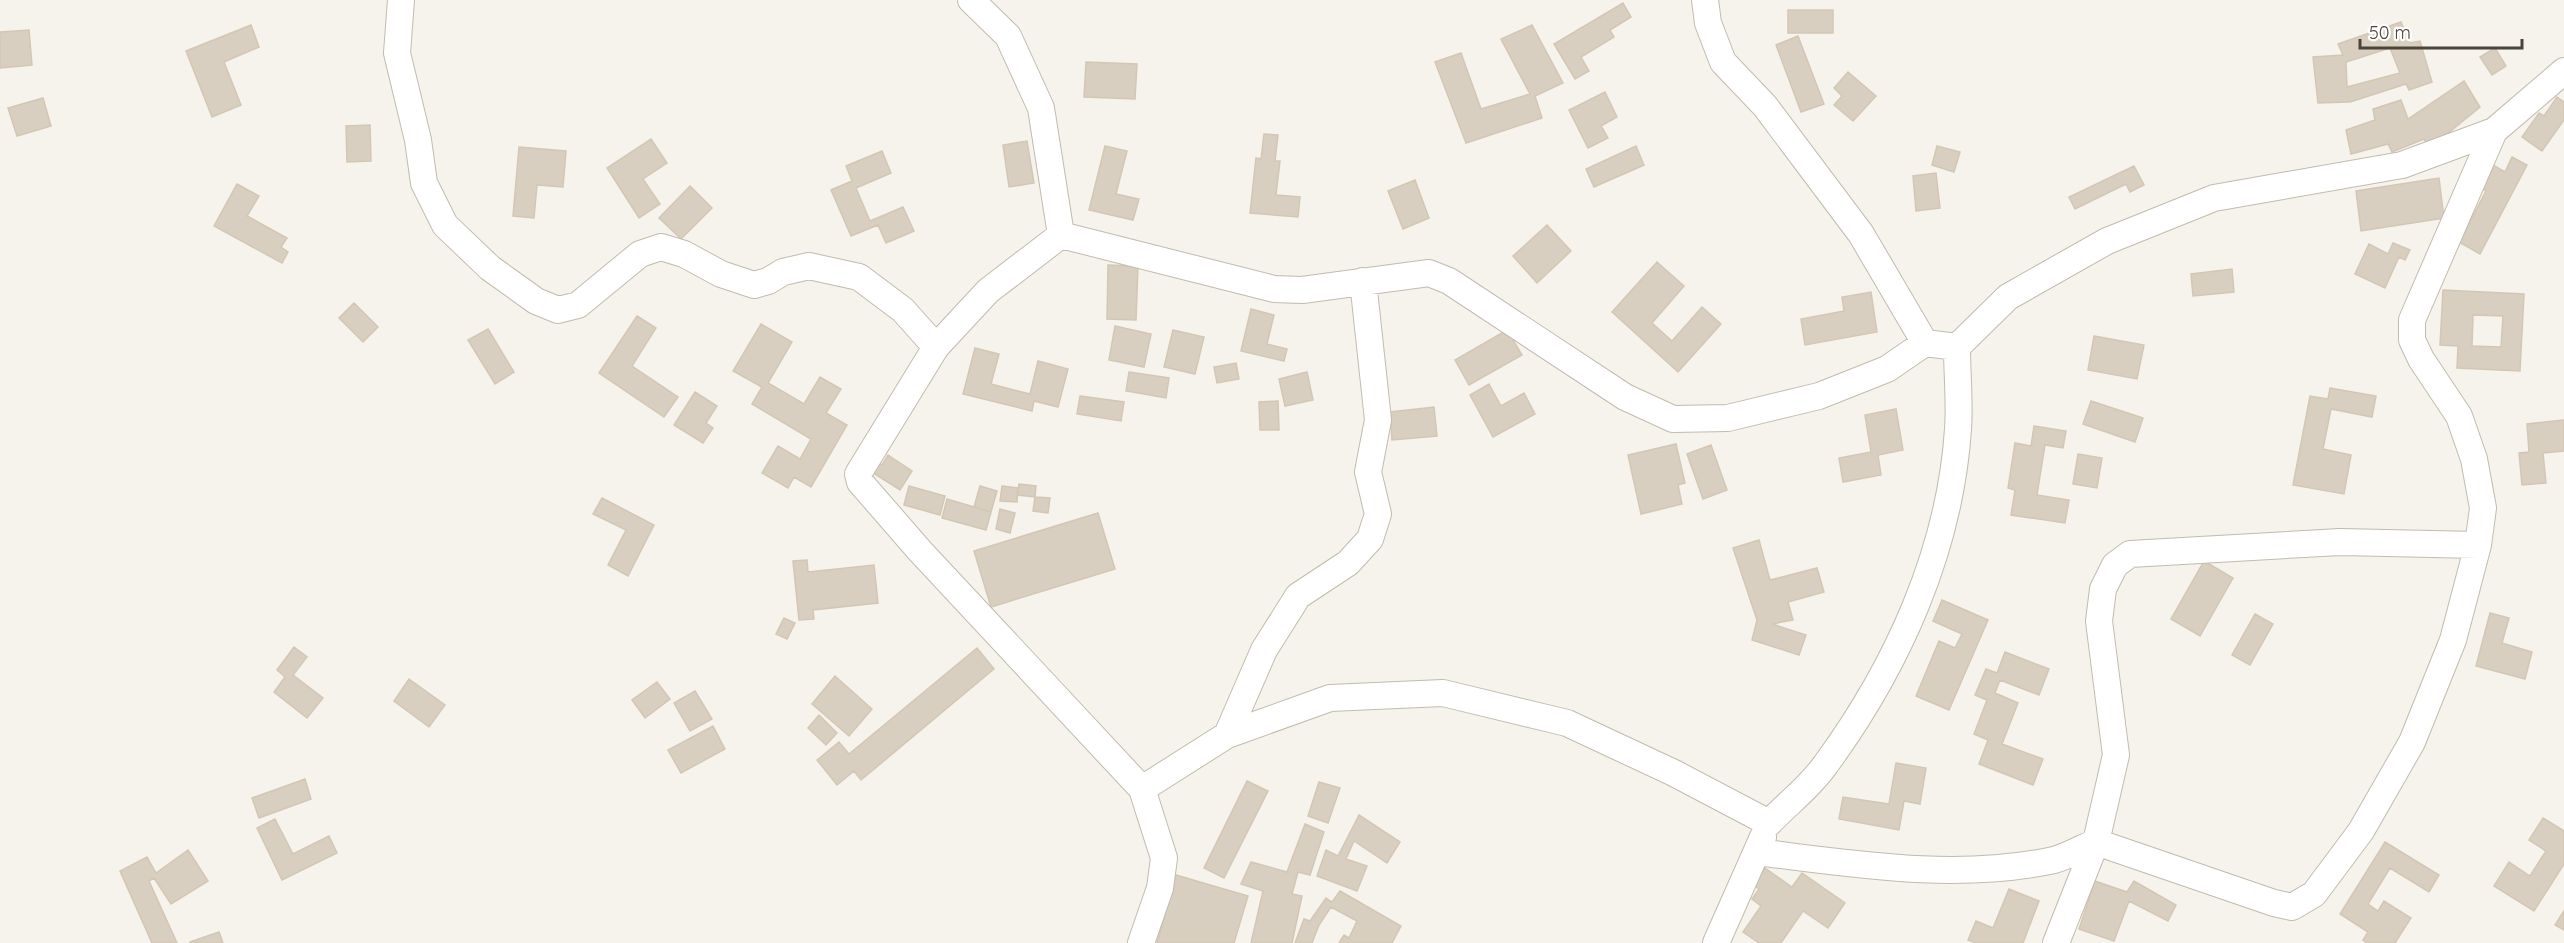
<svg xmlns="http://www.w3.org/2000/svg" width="2564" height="943" viewBox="0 0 2564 943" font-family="Quicksand,sans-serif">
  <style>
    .building { fill: #d8cfc1; stroke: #d3c7b4; stroke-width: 1.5; fill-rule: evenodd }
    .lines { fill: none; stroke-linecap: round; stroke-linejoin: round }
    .minor-casing { stroke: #c2bbae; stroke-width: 28 }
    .minor { stroke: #fff; stroke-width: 26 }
  </style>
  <rect width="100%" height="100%" fill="#f6f3ec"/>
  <path class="building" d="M1623,3L1631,17L1610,30L1614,37L1581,57L1589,71L1575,79L1554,44Z
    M1788,10H1833V33H1788Z
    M2401,22L2410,43L2420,41L2432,82L2409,90L2406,84L2350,102L2318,103L2313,57L2343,55L2338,44ZM2390,48L2400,73L2347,87L2346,62Z
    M251,25L259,47L224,62L241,105L212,117L186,51Z
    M1532,25L1563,83L1535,96L1542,118L1466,143L1435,62L1461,53L1481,109L1530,94L1501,39Z
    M29,30L32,65L0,68V32Z
    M1798,36L1824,104L1801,112L1776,45Z
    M2495,48L2506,66L2492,75L2480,57Z
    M1086,62L1137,64L1135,99L1084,97Z
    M1848,72L1876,96L1853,121L1834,105L1842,96L1834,88Z
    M2464,81L2480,107L2430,148L2424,139L2392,152L2388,144L2351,154L2346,130L2375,120L2373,109L2401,100L2408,119Z
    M1605,92L1617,117L1601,126L1608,138L1588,148L1569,110Z
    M2557,97L2564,102V120L2542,151L2522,137L2539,113L2544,116Z
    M43,98L51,126L17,136L8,108Z
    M370,125L371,161L347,162L346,126Z
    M1264,134L1278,135L1275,161H1280L1276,195L1300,197L1298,217L1250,213L1256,158L1261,159Z
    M651,139L667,163L643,179L660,204L639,218L607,168Z
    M1027,141L1034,183L1009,187L1003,145Z
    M1105,146L1127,151L1116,194L1139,199L1133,220L1089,210Z
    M1636,146L1644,165L1594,187L1586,169Z
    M1937,146L1960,152L1954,172L1932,165Z
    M519,147L566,151L563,187L537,185L534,218L513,216Z
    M882,151L891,173L856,188L870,221L903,207L914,231L886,243L878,225L851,236L831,190L852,181L846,166Z
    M2512,157L2527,165L2480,254L2459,242L2486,191L2481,188L2493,165L2505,172Z
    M2134,166L2144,185L2130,192L2126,184L2075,209L2069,197Z
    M1936,173L1940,208L1916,211L1913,176Z
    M2439,178L2444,218L2361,231L2356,191Z
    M1415,180L1429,218L1403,229L1388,191Z
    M237,184L259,196L247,216L287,238L281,247L288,252L282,263L214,226Z
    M690,186L712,208L681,239L659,218Z
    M1547,225L1571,251L1537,283L1513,256Z
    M2393,243L2410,250L2405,260L2399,257L2385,288L2355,274L2369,244L2388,254Z
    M1657,262L1684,286L1652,323L1672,341L1702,307L1721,324L1678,372L1612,312Z
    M1108,265L1138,266L1136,320L1107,319Z
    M2232,269L2234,292L2193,296L2191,274Z
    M2443,290L2524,294L2520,371L2457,368L2458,346L2440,345ZM2473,315L2503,316L2501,347L2472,346Z
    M1871,292L1877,332L1805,345L1801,319L1844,311L1842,297Z
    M354,303L378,327L363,342L339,318Z
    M1251,309L1274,315L1267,344L1287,349L1284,361L1241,351Z
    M637,316L656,328L632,366L678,397L664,417L599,373Z
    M761,324L792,342L768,383L804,404L820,377L841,389L826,413L847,425L811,487L794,477L788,488L762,473L778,446L800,459L811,439L752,404L762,387L733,371Z
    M1115,326L1151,334L1144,367L1109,360Z
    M488,329L514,372L495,384L468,340Z
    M1173,330L1204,337L1195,374L1164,367Z
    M1507,330L1522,355L1469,385L1455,360Z
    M2094,336L2144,345L2137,379L2088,370Z
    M975,348L999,354L991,384L1030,394L1038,361L1068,369L1058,407L1034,401L1032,411L963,394Z
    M1236,363L1239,379L1217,383L1214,367Z
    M1129,372L1169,378L1166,398L1126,391Z
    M1307,372L1313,400L1285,406L1279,379Z
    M1489,384L1501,406L1524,393L1535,414L1493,437L1470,395Z
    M2330,388L2376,396L2372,417L2331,409L2323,449L2351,455L2344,494L2293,485L2310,396L2328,399Z
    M695,392L717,406L706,423L713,428L703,443L674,425Z
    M1080,396L1124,402L1121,421L1077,414Z
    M1278,401L1279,430H1260L1259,402Z
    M2091,401L2143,418L2135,442L2083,424Z
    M1434,407L1437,436L1392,440L1390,412Z
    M1896,409L1903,450L1878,455L1881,475L1843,482L1839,458L1871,452L1865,415Z
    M2564,420V451L2543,453L2546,483L2522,485L2519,453L2529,452L2527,424Z
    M2034,426L2066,431L2063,448L2045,445L2037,495L2069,500L2065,523L2011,515L2015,490L2008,488L2015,443L2031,446Z
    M1676,444L1685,483L1678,485L1682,504L1641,514L1628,455Z
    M1711,445L1727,490L1703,499L1687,454Z
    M2078,454L2102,458L2097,488L2073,484Z
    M888,455L912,471L900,490L867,469L873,460L882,465Z
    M1019,484L1036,486L1035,497L1017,495Z
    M909,486L945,496L940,515L904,505Z
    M980,486L997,491L991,512L974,507Z
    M1002,486L1018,488L1017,502L1000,501Z
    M1035,497L1050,498L1048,513L1033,511Z
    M602,498L654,525L628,576L608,565L626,530L593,514Z
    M947,499L991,512L986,530L942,518Z
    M1000,509L1015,513L1010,533L996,529Z
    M1098,513L1115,569L991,607L974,551Z
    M1759,540L1770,580L1817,568L1824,592L1788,602L1793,620L1772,624L1806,635L1799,655L1752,640L1757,620L1733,548Z
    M807,560L808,572L874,565L878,603L813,610L814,619L799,620L793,561Z
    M2204,561L2233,578L2200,636L2171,619Z
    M1942,600L1988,620L1949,710L1916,696L1939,641L1955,648L1962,634L1933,621Z
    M2490,613L2509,618L2502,643L2532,652L2525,679L2476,666Z
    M2255,614L2273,624L2250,665L2232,655Z
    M784,618L795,623L787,639L776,634Z
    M294,647L307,657L293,675L323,698L307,718L274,692L285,677L277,670Z
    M977,648L994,669L861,780L854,771L837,785L817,760L839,742L849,754Z
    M2005,652L2049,669L2039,695L2000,680L1995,693L2018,703L2002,744L2043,759L2033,785L1979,764L1988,740L1974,734L1987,700L1975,695L1986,669L1997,673Z
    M835,676L872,709L849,736L812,704Z
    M409,679L445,705L429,727L394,701Z
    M657,682L670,699L645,718L632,700Z
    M695,691L712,719L690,731L674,703Z
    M819,715L837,733L826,745L808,728Z
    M713,726L725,749L681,773L668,750Z
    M1896,763L1926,768L1920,804L1904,801L1899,830L1839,819L1843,797L1889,804Z
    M305,779L311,799L259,818L252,798Z
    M1247,781L1268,791L1224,878L1204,868Z
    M1319,782L1340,788L1328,823L1308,816Z
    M1359,815L1400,842L1387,863L1354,841L1346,859L1367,866L1357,891L1317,876L1326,850L1338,856Z
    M2543,818L2564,831V864L2534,911L2494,886L2509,862L2530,876L2546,851L2529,840Z
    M275,819L293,854L329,836L337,853L282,880L257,828Z
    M1305,824L1324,832L1310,875L1298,872L1292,894L1302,896L1292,943H1251L1263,891L1241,884L1251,862L1287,872Z
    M2385,842L2439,875L2429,892L2390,868L2368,904L2378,911L2384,901L2411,918L2395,943H2367L2363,940L2368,932L2340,914Z
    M188,850L208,881L171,904L154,878L149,881L177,943H152L120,871L147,857L156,873Z
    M1765,868L1792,887L1802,873L1845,903L1828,928L1803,911L1781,943H1759L1743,932L1761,906L1752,899L1759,889L1753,885Z
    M1176,875L1248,896L1234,943H1157Z
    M2095,881L2127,892L2134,881L2176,905L2168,921L2129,901L2114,941L2079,929Z
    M2009,889L2039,901L2023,943H1976L1968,940L1976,921L1993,928Z
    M1340,891L1401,926L1392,943H1339L1344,935L1349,938L1357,921L1331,907L1319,925L1312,943H1295L1304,919L1310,921L1326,898L1332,902Z
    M2564,911V930L2555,925Z
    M219,932L223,943H190V942Z"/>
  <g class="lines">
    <g class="minor-casing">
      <path id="minor" d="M401,0L397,53L418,140L424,183L445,225L490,268L536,301L558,310L578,305L640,254L661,247L684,254L721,274L754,285L768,281L783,272L809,266L859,277L903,310L936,347
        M971,0L1008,36L1041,108L1061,235L988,291L936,347L858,474L860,482L920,551L1142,789L1164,858L1160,888L1141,943
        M1705,0L1708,23L1723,62L1765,106L1861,234L1925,343
        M1061,235L1274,289L1302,290L1429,273L1449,281L1625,397L1673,419L1728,418L1819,396L1887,369L1925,343L1957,347
        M1227,735L1264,650L1298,596L1348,563L1370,539L1378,514L1368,472L1378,420L1363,281
        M1142,789L1227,735L1330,698L1443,693L1567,723L1674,773L1769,823C1787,804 1811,786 1826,764C1897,667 1950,551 1958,429C1960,402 1957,374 1957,347L2008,297L2107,241L2214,198L2402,165L2494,131L2564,71
        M1757,852C1855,864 1956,881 2054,860C2068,856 2082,848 2096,842L2274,903L2292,907L2314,894L2361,831L2412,742L2453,640L2478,545L2483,508L2474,459L2459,416L2421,359L2412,340V320L2494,131
        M1716,943L1763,837
        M2056,943L2096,842L2116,755L2099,621L2103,589L2115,565L2130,554L2340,542L2478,545"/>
    </g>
    <use href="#minor" class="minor"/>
  </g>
  <path d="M2360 39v9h162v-9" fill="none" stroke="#4b4439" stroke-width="3"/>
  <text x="2369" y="39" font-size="18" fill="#4b4439" stroke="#ffffff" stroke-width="4.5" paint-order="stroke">50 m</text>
</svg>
